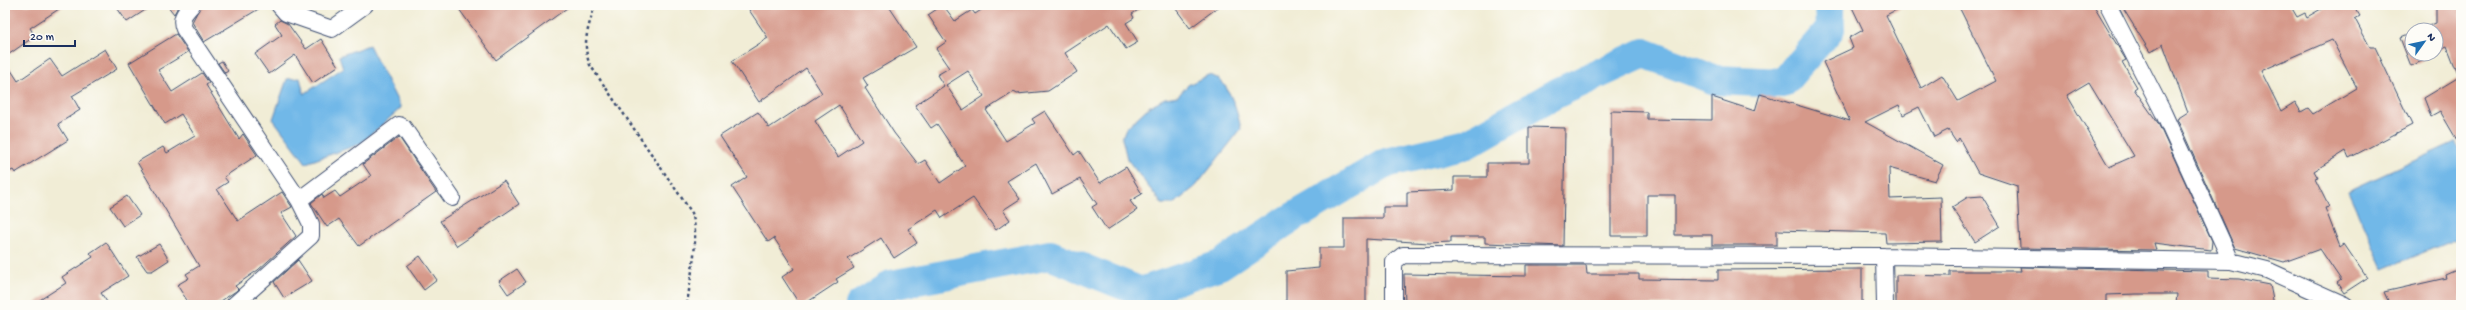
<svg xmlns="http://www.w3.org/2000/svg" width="2466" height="310" viewBox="0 0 2466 310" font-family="'Gochi Hand',sans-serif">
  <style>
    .water { fill: #71b8e8; stroke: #4674a3 }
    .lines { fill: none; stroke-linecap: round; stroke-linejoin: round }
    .river { stroke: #71b8e8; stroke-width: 30 }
    .building { fill: #d6998a; fill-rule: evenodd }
    .street-casing { stroke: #3b4c70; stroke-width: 18 }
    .path { stroke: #3b4c70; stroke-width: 2.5; stroke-dasharray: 3 3; stroke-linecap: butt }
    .street { stroke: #fff; stroke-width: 16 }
  </style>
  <rect width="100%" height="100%" fill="#fdfcf7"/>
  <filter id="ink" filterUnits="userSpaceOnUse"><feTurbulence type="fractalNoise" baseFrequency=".025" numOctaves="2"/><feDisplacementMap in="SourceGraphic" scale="8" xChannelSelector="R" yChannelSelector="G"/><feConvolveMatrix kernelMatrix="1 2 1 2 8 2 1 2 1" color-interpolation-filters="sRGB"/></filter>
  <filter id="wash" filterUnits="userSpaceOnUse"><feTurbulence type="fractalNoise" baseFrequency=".012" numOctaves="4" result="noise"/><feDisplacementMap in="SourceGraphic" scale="16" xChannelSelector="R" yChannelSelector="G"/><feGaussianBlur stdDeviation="0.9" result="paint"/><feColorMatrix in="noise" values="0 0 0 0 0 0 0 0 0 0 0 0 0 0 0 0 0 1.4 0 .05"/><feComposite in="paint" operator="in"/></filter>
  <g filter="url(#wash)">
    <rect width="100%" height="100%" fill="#f1edd6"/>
    <path class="water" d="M369,45L401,108L360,144L306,163L273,119L287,79L300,78L304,94L343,68L339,56Z
      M1208,75C1211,76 1217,77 1220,80C1231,90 1238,114 1241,129L1196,186L1174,204H1162L1127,159L1122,138L1126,128L1150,106L1165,98L1178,96L1188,85Z
      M2455,142L2461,153V237L2383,269L2348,191Z"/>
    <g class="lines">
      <path class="river" d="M860,305L891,285L1050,255L1141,292L1220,265L1285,222L1386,163L1467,144L1557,93L1644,53L1715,80L1783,83L1830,29L1829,5"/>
    </g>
    <g id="blocks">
      <path class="building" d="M5,5H65L30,28L35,36L5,57Z
        M115,5H153L127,22Z
        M167,5H179L174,14Z
        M201,5H265L204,42L192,22Z
        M456,5H571L496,60Z
        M757,5H888L916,47L863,78L868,86L865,88L894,133L918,164L925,160L940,183L965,166L937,124L931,128L915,105L944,86L937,75L949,68L936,49L946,42L928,15L943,5L955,21L972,10L975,14L989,5H1146L1132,14L1134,18L1126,23L1138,42L1126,49L1109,24L1065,53L1077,72L1048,91L1017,94L1014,92L986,110L1006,141L1035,123L1032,119L1045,111L1074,155L1079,151L1100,183L1126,167L1142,194L1130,201L1137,210L1107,230L1092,207L1097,204L1080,179L1052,194L1036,163L1007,181L1020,199L1003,210L1010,220L996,230L973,198L942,218L937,210L908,229L917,243L894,258L881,238L848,259L854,268L836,279L838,282L803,305H800L782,277L794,269L774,238L768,242L732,187L747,177L720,136L758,112L769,128L822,93L806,68L759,102L732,61L768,38L749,10ZM968,71L984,96L963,110L946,85ZM839,105L862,141L838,157L815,121Z
        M1173,5H1221L1190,28Z
        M1851,5H1906L1886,15L1921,88L1942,75L1958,101L1996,81L1958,5H2093L2126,60L2122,62L2137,87L2134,89L2158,123L2212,241L2211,250L2154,243L2156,250L2020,248L2017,186L1978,173L1959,138L1956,142L1948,130L1934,137L1919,107L1903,115L1899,105L1865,122L1943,165L1935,181L1889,168L1890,199L1941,197L1942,242L1886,243L1885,233L1777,230V245H1712V235H1675V195H1647V236H1611V111L1647,112V119L1712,120V97L1755,111L1760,94L1850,121L1823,62L1853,48L1849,38L1863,30ZM2089,82L2134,156L2109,167L2067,95Z
        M2121,5H2290L2297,17L2305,13L2307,17L2328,5H2353L2360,16L2355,19L2370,47H2375L2412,125L2349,158L2346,151L2314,171L2318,178L2315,179L2329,207L2325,208L2340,247L2344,244L2367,278L2344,293L2337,283L2341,280L2320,249L2284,262L2235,248L2177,119L2188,112L2163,44L2150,52ZM2332,40L2357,88L2313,114L2308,108L2301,112L2295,102L2281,111L2261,71Z
        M2436,5H2461V147L2440,111L2431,116L2424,98L2459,77L2447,46L2436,51V30H2418L2436,23Z
        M280,20L288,24L306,49L321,39L338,66L313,83L295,55L269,74L255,54L282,35L275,24Z
        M2412,33V54H2428L2423,56L2424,60L2411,66L2400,38Z
        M176,34L188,52L158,70L172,92L202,73L209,83L206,85L239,139L243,134L257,155L224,177L228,182L217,189L238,221L282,192L292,207L281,213L296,236L258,270L235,286L238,289L236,291L215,305H190L177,285L189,278L186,274L199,266L137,162L163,147L167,153L195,136L181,114L165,124L129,63Z
        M105,49L117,69L72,96L80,110L58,124L68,140L15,173L13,170L5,174V61L18,81L50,59L62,76Z
        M222,61L228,71L225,73L218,63Z
        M1529,127L1565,128L1563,246L1485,243V237H1451V242L1429,243L1366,239V305H1286V271L1319,268V248H1344V218H1383V207H1407V192L1454,190V177H1487V163H1529Z
        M399,137L436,192L359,246L339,219L327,227L311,203L322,194L324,198L335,191L340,197L371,176L363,164Z
        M504,181L519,204L457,246L440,221Z
        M127,196L140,215L123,226L110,207Z
        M1982,196L2000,226L1975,242L1952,207L1968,197Z
        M106,242L128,276L101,293L109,305H32L66,283L62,277L93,257L90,253Z
        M159,244L169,260L152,271H147L137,257Z
        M420,256L437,280L424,290L407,266Z
        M298,260L312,281L284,298L274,282Z
        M1526,265H1586L1587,274H1639V279L1718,280V270L1862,269V305H1405L1404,274L1526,276Z
        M2020,267L2208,271V278L2239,279L2270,285L2274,305H2176L2177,294H2136L2106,295V305H1896V275L1950,276V271H2021Z
        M2461,268V305H2390L2384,292L2446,278L2445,275Z
        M517,269L526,282L508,294L499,281Z"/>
    </g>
  </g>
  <g filter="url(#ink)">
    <use href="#blocks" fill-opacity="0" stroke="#3b4c70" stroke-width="1"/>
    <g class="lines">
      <g class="street-casing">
        <path id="street" d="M192,5C185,13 179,18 184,29L299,200L311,224V236L234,305
          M279,5L286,13L332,29L365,5
          M2108,5L2163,112L2231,261
          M299,200L399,125L403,127L452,198
          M1884,256L1885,305
          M1394,305V262L1403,255L1884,256L2231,261L2267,270L2345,305"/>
      </g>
      <path class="path" d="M595,5C589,26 581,43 590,65L692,213C700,238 690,278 687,305"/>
      <use href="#street" class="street"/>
    </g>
  </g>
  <rect width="2466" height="310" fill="none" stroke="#fdfcf7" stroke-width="20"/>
  <g transform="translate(2424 42) rotate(57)"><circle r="19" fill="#fdfcf7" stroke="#a3aaba"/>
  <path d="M0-3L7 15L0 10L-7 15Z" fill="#1f6fb2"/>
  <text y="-6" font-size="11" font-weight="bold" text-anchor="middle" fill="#1b2f5e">N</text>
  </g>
  <path d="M24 40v6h51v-6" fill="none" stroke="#1b2f5e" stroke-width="2"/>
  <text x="30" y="40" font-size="12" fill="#1b2f5e" stroke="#fdfcf7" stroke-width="3" paint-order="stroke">20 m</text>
</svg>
